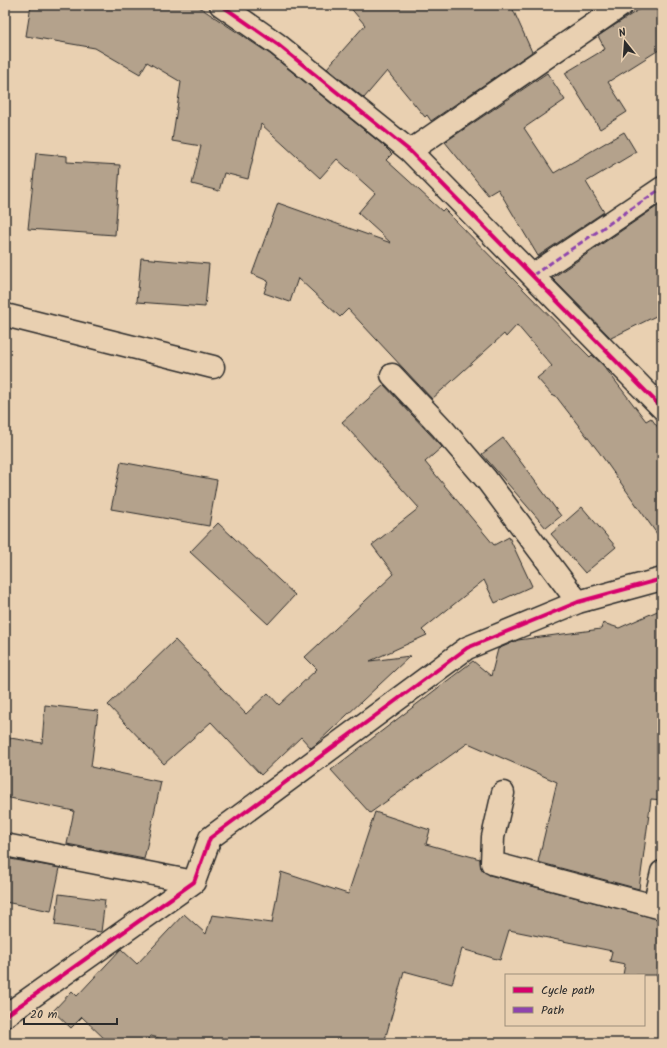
<svg xmlns="http://www.w3.org/2000/svg" width="667" height="1048" viewBox="0 0 667 1048" font-family="Kalam,sans-serif">
  <style>
    .building { fill: #b4a28c; stroke: #2b2b2b }
    .lines { fill: none; stroke-linecap: round; stroke-linejoin: round }
    .minor-casing { stroke: #2b2b2b; stroke-width: 25 }
    .minor { stroke: #e9d0b1; stroke-width: 22 }
    .quiet { stroke: #8e44ad; stroke-width: 3; stroke-dasharray: 6 3; stroke-linecap: butt }
    .cycleway-casing { stroke: #e9d0b1; stroke-width: 6 }
    .cycleway { stroke: #d6006c; stroke-width: 4 }
  </style>
  <rect width="100%" height="100%" fill="#e9d0b1"/>
  <filter id="ink" filterUnits="userSpaceOnUse"><feTurbulence type="fractalNoise" baseFrequency=".025" numOctaves="2"/><feDisplacementMap in="SourceGraphic" scale="8" xChannelSelector="R" yChannelSelector="G"/><feConvolveMatrix kernelMatrix="1 2 1 2 8 2 1 2 1" color-interpolation-filters="sRGB"/></filter>
  <g filter="url(#ink)">
    <path class="building" d="M31,5H196L270,54L383,145L392,154L386,160L442,211L444,209L590,357L592,355L603,365L646,421L651,418L662,433V541L599,452L555,395L553,396L537,378L552,366L517,325L506,337L504,334L432,399L348,309L340,317L298,278L290,302L264,293L268,281L252,274L278,203L391,243L358,213L375,193L337,159L320,178L261,124L248,179L224,173L219,191L192,184L201,146L172,141L181,82L147,62L140,74L95,48L26,36Z
      M348,5H511L532,52L431,121L427,115L425,117L387,71L364,98L327,68L365,25Z
      M646,5H662V48L608,82L627,112L600,129L565,73L605,49L598,36Z
      M547,73L565,100L524,128L554,173L624,132L636,152L586,182L604,212L538,256L498,189L488,195L445,142Z
      M36,153L67,156V162L120,165L115,235L28,229Z
      M662,203V313L611,338L552,278Z
      M141,258L209,264L205,307L137,302Z
      M384,385L442,447L425,462L494,545L509,537L532,586L495,603L484,580L422,630L427,635L370,661L410,656L315,745L311,748L301,737L261,775L211,722L164,764L108,705L175,640L246,714L268,693L279,705L317,669L305,657L394,574L372,545L419,508L342,422Z
      M503,438L561,516L546,528L482,454Z
      M121,462L217,480L209,526L111,509Z
      M582,507L616,547L585,573L551,534Z
      M218,523L295,595L268,624L190,552Z
      M662,609V800L651,799L639,889L538,862L557,782L468,743L370,813L331,770L473,661L491,676L498,649L518,640L601,629L603,623L619,628Z
      M45,705L98,711L91,767L161,782L144,859L67,844L74,811L5,797V769L10,738L42,743Z
      M375,812L430,830L426,844L480,859L481,868L489,875L662,920V975H623L625,964L610,961L612,951L509,930L500,960L462,949L452,984L404,971L384,1043H178L151,1036L144,1043H109L82,1017L71,1028L53,1011L72,991L77,996L121,949L137,964L184,914L206,934L212,915L272,923L281,872L348,894Z
      M5,858L60,868L51,911L5,902Z
      M59,894L105,900L101,932L55,925Z"/>
    <g class="lines">
      <g class="minor-casing">
        <path id="minor" d="M221,5L277,44L410,151L662,408
          M410,151L622,5
          M533,275L662,188
          M5,315L213,367
          M392,375L442,428L486,479L578,602
          M503,793L493,837L492,863L662,908
          M5,845L194,882
          M654,906L662,872
          M5,1016L194,882L210,838L467,648L578,602L662,579"/>
      </g>
      <use href="#minor" class="minor"/>
      <path class="quiet" d="M533,275L662,188"/>
      <g class="cycleway-casing">
        <path id="cycleway" d="M221,5L277,44L410,151L662,408
          M5,1016L194,882L210,838L467,648L578,602L662,579"/>
      </g>
      <use href="#cycleway" class="cycleway"/>
    </g>
  </g>
  <rect width="667" height="1048" fill="none" stroke="#e9d0b1" stroke-width="20"/>
  <rect x="10" y="10" width="647" height="1028" fill="none" stroke="#2b2b2b" stroke-width="1.5" filter="url(#ink)"/>
  <rect x="505" y="974" width="140" height="52" fill="#e9d0b1" stroke="#9d8e7b"/>
  <rect x="513" y="987" width="20" height="6" fill="#d6006c" stroke="#9d8e7b"/>
  <text x="541" y="994" font-size="12" fill="#2b2b2b">Cycle path</text>
  <rect x="513" y="1007" width="20" height="6" fill="#8e44ad" stroke="#9d8e7b"/>
  <text x="541" y="1014" font-size="12" fill="#2b2b2b">Path</text>
  <g transform="translate(625 42) rotate(343)" stroke="#e9d0b1" stroke-width="3" paint-order="stroke">
  <path d="M0-3L7 15L0 10L-7 15Z" fill="#2b2b2b"/>
  <text y="-6" font-size="11" font-weight="bold" text-anchor="middle" fill="#2b2b2b">N</text>
  </g>
  <path d="M24 1018v6h93v-6" fill="none" stroke="#2b2b2b" stroke-width="2"/>
  <text x="30" y="1018" font-size="12" fill="#2b2b2b" stroke="#e9d0b1" stroke-width="3" paint-order="stroke">20 m</text>
</svg>
